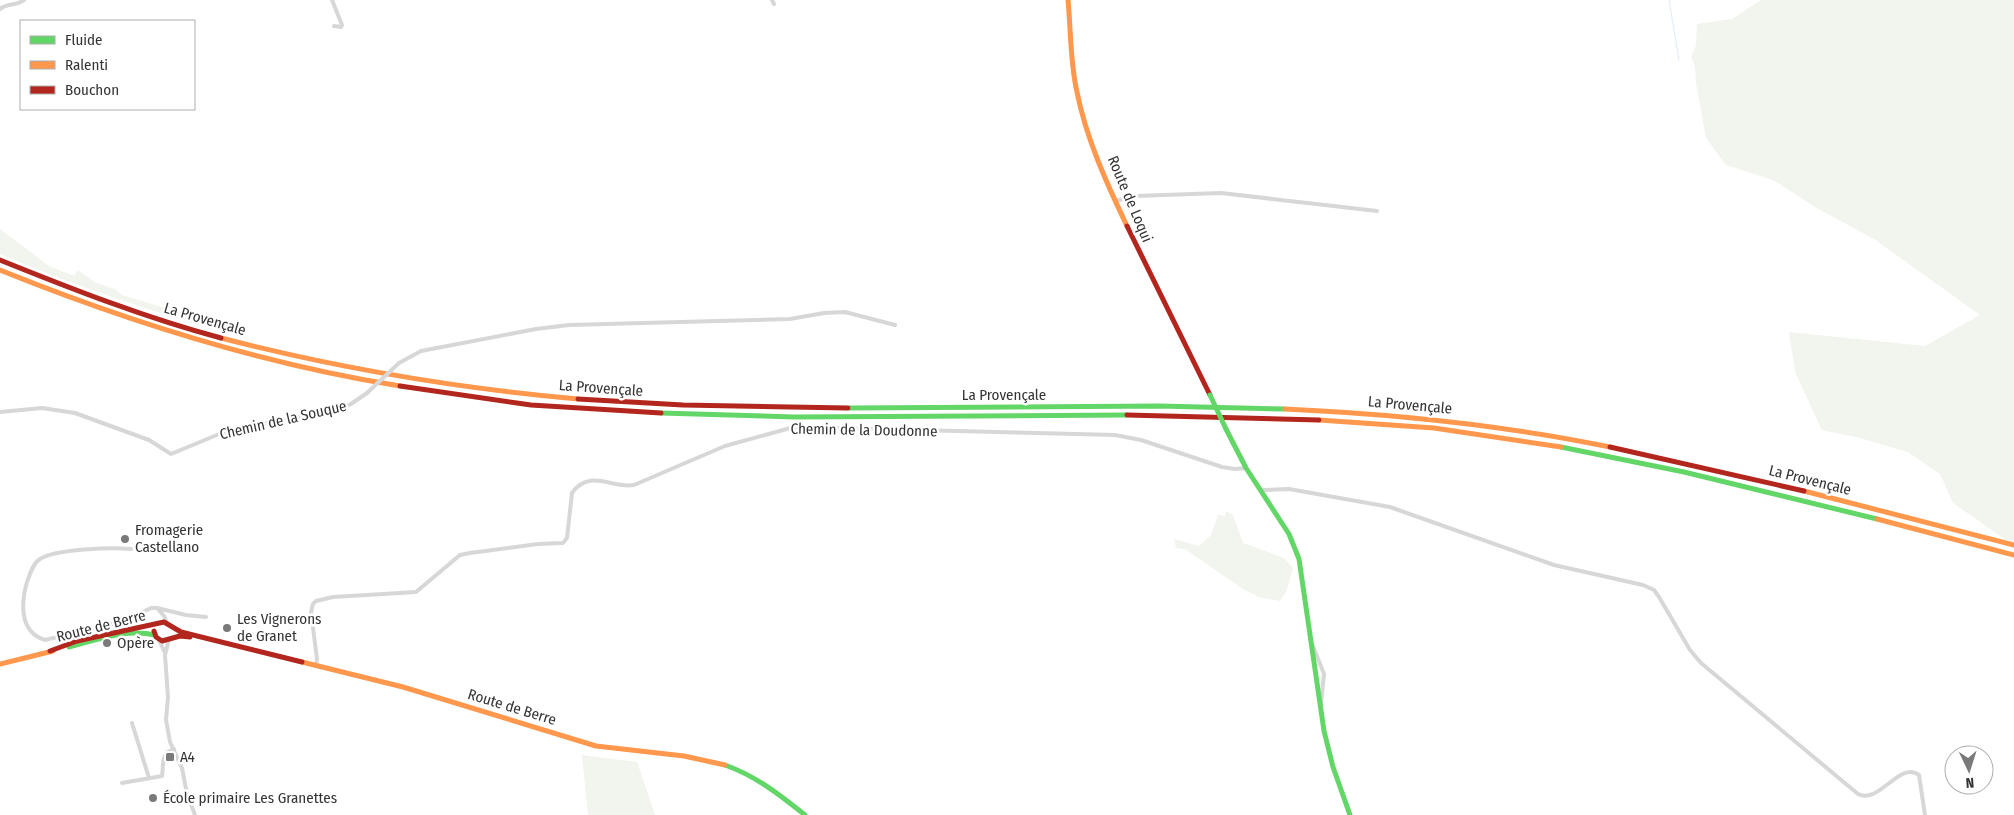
<svg xmlns="http://www.w3.org/2000/svg" width="2014" height="815" viewBox="0 0 2014 815" font-family="'Fira Sans Condensed',sans-serif">
  <style>
    .green { fill: #f1f5ed }
    .lines { fill: none; stroke-linecap: round; stroke-linejoin: round }
    .stream { stroke: #ddebf3; stroke-width: 1 }
    .street { stroke: #d7d7d7; stroke-width: 4 }
    .fast { stroke: #63d668; stroke-width: 5 }
    .slow { stroke: #ff974d; stroke-width: 5 }
    .jam { stroke: #b3261e; stroke-width: 5 }
    .street-bridge { stroke: #d7d7d7; stroke-width: 4 }
    .fast-bridge { stroke: #63d668; stroke-width: 5 }
    .poi-dot { fill: #7a7a7a; stroke: #fff; stroke-width: 2 }
    .labels { text-anchor: middle; dominant-baseline: central; stroke-width: 5; stroke-linejoin: round; paint-order: stroke }
    .street-label { font-size: 15px; fill: #333; stroke: #fff }
    .poi-label { font-size: 15px; fill: #333; stroke: #fff; text-anchor: start }
  </style>
  <rect width="100%" height="100%" fill="#fff"/>
  <path class="green" d="M1761,0H2014V541L2006,540L1953,503L1940,474L1908,452L1860,438L1822,430L1795,372L1789,332L1925,346L1980,315L1874,239L1815,207L1773,180L1726,165L1706,138L1696,83L1695,66L1691,57L1696,45L1697,24L1732,19Z
    M0,229L49,266L74,276L78,270L96,283L115,289L122,295L238,330L237,336C157,313 77,287 0,254Z
    M1226,511L1233,515L1243,543L1284,558L1293,568L1287,590L1280,601L1259,597L1243,589L1185,549L1176,548L1174,539L1199,546L1211,535L1218,515L1225,516Z
    M582,755L637,762L655,815H588Z"/>
  <g class="lines">
    <path class="stream" d="M1669,0L1679,60"/>
    <path class="street" d="M332,0L342,25L341,27L334,26
      M772,0L774,4
      M0,9C6,3 17,6 24,0
      M1115,201L1136,196L1221,193L1377,211
      M399,363L421,351L536,329L569,325L790,319L824,313L845,312L895,325
      M0,412L42,408L75,413L149,440L171,454L229,430L337,410L351,404L367,393
      M1262,490L1289,489L1390,507L1554,565L1643,585L1654,590L1659,597L1690,650L1701,663L1858,794C1879,805 1900,760 1919,775L1925,815
      M131,549C113,547 55,549 40,559C33,563 30,574 27,582C21,603 19,632 45,640L124,621L151,608H157L164,616L167,623
      M157,608L186,615L206,617
      M169,639L165,655L168,697L166,720L170,742L182,768L187,794L195,815
      M159,640L165,653
      M1313,646L1324,674L1321,704
      M316,665L317,659L311,612L313,604L316,601L333,597L416,592L460,555L470,553L538,544L563,543L567,538L572,493C590,468 612,489 634,485L725,446L794,427L1115,435L1141,440L1222,467L1235,469L1246,468
      M132,723L149,778
      M122,783L162,776C164,765 160,753 174,749"/>
    <path class="fast" d="M848,408L1159,406L1285,409
      M661,413L794,417L1127,415
      M1226,429L1246,468L1289,534L1299,559L1324,731L1333,767L1350,815
      M1561,447L1684,472L1877,519
      M69,647C97,640 126,628 155,635
      M725,765C756,776 780,795 805,815"/>
    <path class="slow" d="M1068,0C1071,31 1070,62 1077,92C1086,138 1107,184 1127,226
      M0,270C129,322 262,364 400,386
      M221,338C341,369 454,388 578,399
      M1285,409C1394,414 1503,425 1610,447
      M1319,420L1434,428L1561,447
      M1804,491L2014,545
      M1877,519L2014,555
      M302,662L403,687L596,746L684,756L725,765
      M0,664L53,651"/>
    <path class="jam" d="M1127,226L1210,395
      M0,260C72,289 146,318 221,338
      M400,386L531,405L661,413
      M578,399L683,405L848,408
      M1127,415L1319,420
      M1610,447L1804,491
      M154,631L156,637L162,641L180,636L190,637
      M50,651L77,641L164,622L181,632L302,662"/>
    <path class="street-bridge" d="M367,393L399,363"/>
    <path class="fast-bridge" d="M1210,395L1226,429"/>
  </g>
  <g class="poi-dot">
    <circle cx="125" cy="539" r="5"/>
    <circle cx="227" cy="628" r="5"/>
    <circle cx="107" cy="643" r="5"/>
    <rect x="165" y="752" width="10" height="10" rx="2.5"/>
    <circle cx="153" cy="798" r="5"/>
  </g>
  <g class="labels">
    <g class="street-label">
      <text transform="translate(1130 199) rotate(67)">Route de Loqui</text>
      <text transform="translate(205 319) rotate(16)">La Provençale</text>
      <text transform="translate(601 388) rotate(4)">La Provençale</text>
      <text x="1004" y="395">La Provençale</text>
      <text transform="translate(1410 405) rotate(5)">La Provençale</text>
      <text transform="translate(283 420) rotate(-13)">Chemin de la Souque</text>
      <text transform="translate(864 430) rotate(1)">Chemin de la Doudonne</text>
      <text transform="translate(1810 480) rotate(14)">La Provençale</text>
      <text transform="translate(101 626) rotate(-14)">Route de Berre</text>
      <text transform="translate(512 707) rotate(17)">Route de Berre</text>
    </g>
    <g class="poi-label">
      <text x="135" y="530">Fromagerie<tspan x="135" dy="17">Castellano</tspan></text>
      <text x="237" y="619">Les Vignerons<tspan x="237" dy="17">de Granet</tspan></text>
      <text x="117" y="643">Opère</text>
      <text x="180" y="757">A4</text>
      <text x="163" y="798">École primaire Les Granettes</text>
    </g>
  </g>
  <rect x="20" y="20" width="175" height="90" fill="#ffffff" stroke="#adadad"/>
  <rect x="30" y="36" width="25" height="8" fill="#63d668" stroke="#adadad"/>
  <text x="65" y="45" font-size="15" fill="#333333">Fluide</text>
  <rect x="30" y="61" width="25" height="8" fill="#ff974d" stroke="#adadad"/>
  <text x="65" y="70" font-size="15" fill="#333333">Ralenti</text>
  <rect x="30" y="86" width="25" height="8" fill="#b3261e" stroke="#adadad"/>
  <text x="65" y="95" font-size="15" fill="#333333">Bouchon</text>
  <g transform="translate(1969 770) rotate(176)"><circle r="24" fill="#ffffff" stroke="#adadad"/>
  <path d="M0-4L9 19L0 12L-9 19Z" fill="#7a7a7a"/>
  <text y="-8" font-size="14" font-weight="bold" text-anchor="middle" fill="#333333">N</text>
  </g>
</svg>
